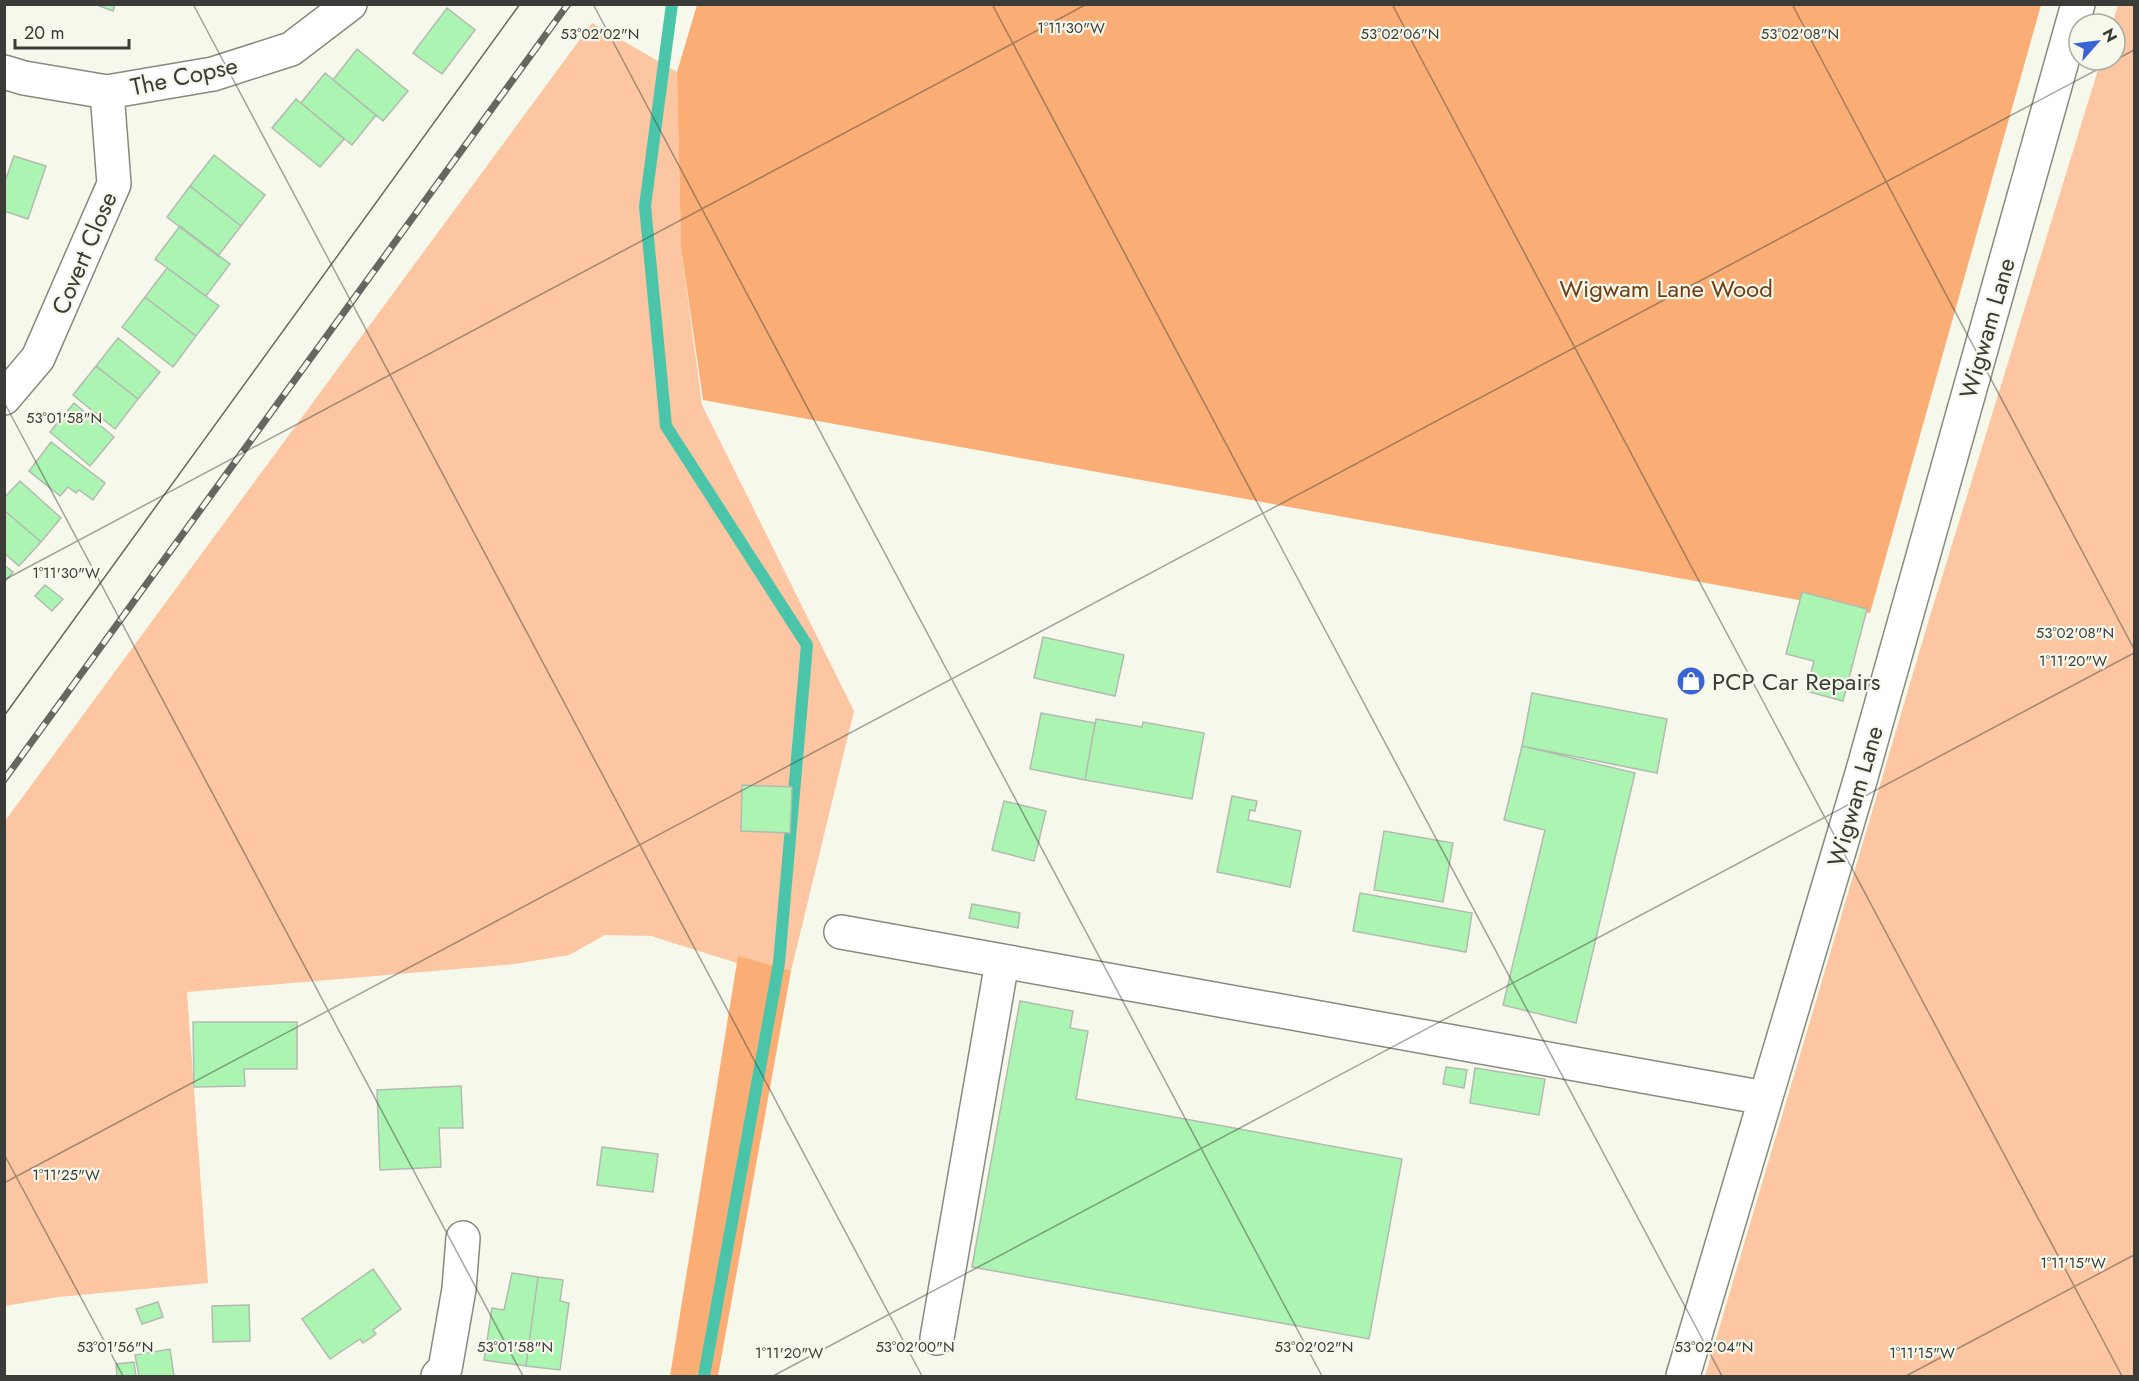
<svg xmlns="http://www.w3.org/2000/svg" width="2139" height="1381" viewBox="0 0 2139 1381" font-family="Jost,sans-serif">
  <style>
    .green { fill: #fbc6a1 }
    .forest { fill: #faae76 }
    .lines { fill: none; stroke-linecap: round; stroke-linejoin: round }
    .stream { stroke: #4bc5aa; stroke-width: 12 }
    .building { fill: #acf4b1; stroke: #b2bbb2; stroke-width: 1.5 }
    .minor-casing { stroke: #878a7e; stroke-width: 36 }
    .minor { stroke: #fff; stroke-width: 33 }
    .tram { stroke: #666761; stroke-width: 1.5 }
    .rail-casing { stroke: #666761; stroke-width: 7 }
    .rail { stroke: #f6f8eb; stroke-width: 4.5; stroke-dasharray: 14; stroke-linecap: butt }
    .ticks { fill: none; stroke: #3b3c37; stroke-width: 1.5; stroke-opacity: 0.45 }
    .labels { text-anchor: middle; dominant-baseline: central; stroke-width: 4.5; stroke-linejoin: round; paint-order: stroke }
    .street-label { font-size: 24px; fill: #3b3c37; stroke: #f6f8eb }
    .park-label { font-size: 24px; fill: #6f3e15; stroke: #f6f8eb }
    .poi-label { font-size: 24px; fill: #3b3c37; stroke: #f6f8eb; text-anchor: start }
    .ticks-label { font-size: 15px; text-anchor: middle; fill: #3b3c37; stroke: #f6f8eb; stroke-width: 4.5; stroke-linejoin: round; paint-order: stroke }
  </style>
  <rect width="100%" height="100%" fill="#f6f8eb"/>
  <path class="green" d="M2118,5H2134V1376H1705L1927,626L2101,60H2115V24H2112Z
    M592,23L677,72L681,247L702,405L854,711L791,971L737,963L651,936L605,935L569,955L515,964L187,992L208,1283L58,1297L5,1306V821Z"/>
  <path class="forest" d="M697,5H2041L1870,613L703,400L681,247L677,72Z
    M738,956L791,971L718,1376H670Z"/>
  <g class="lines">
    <path class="stream" d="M672,4L645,206L666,426L807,645L779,963L704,1376"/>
  </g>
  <path class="building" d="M94,4H115L113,11Z
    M447,8L475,30L442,74L413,53Z
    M357,49L408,91L383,121L333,80Z
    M325,73L376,115L352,145L301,103Z
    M296,99L344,139L320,167L272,128Z
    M214,155L265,195L241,226L190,186Z
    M14,156L46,166L28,219L4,211V184Z
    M190,186L241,226L218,256L167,217Z
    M180,226L230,264L206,296L155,259Z
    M167,268L219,306L196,336L145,297Z
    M145,297L196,336L173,367L122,327Z
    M118,338L160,372L138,399L96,366Z
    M96,366L138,399L115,429L73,395Z
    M74,403L114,437L90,466L50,432Z
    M51,442L105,483L93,500L79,490L76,493L68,487L60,496L29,471Z
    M20,481L61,518L41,542L4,510V498Z
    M4,510L41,542L19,566L4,553Z
    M4,565L13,572L4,583Z
    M45,585L63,599L52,611L35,596Z
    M1802,592L1867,609L1843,701L1806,691L1814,661L1786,654Z
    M1043,637L1124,655L1115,696L1034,678Z
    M1532,693L1667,719L1657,773L1522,746Z
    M1041,713L1095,723L1085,780L1030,769Z
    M1096,719L1142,727L1143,722L1204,733L1192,799L1085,780Z
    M1522,746L1635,773L1576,1023L1503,1005L1545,830L1504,820Z
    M742,785L792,787L790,833L741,831Z
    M1232,796L1257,801L1255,811L1250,810L1248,820L1301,831L1290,887L1217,872Z
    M1004,801L1046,811L1034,861L992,850Z
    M1384,831L1453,843L1443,902L1374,890Z
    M1360,893L1472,913L1466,952L1353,931Z
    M972,904L1020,913L1018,928L969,918Z
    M1020,1001L1073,1011L1070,1028L1088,1031L1076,1099L1402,1159L1369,1339L972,1267Z
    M193,1022H297V1069H244L245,1086L194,1087Z
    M1446,1067L1467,1070L1464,1088L1443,1084Z
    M1475,1068L1545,1079L1539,1115L1470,1103Z
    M461,1086L463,1128H439L441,1167L380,1170L377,1090Z
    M602,1147L658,1154L653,1192L597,1185Z
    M373,1269L401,1309L373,1330L376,1334L363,1343L360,1339L330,1359L302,1319Z
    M512,1273L538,1277L526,1366L484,1360L492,1308L504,1310Z
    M538,1277L563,1280L560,1301L569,1303L560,1370L526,1366Z
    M158,1302L163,1317L142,1324L136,1309Z
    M249,1305L250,1341L213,1342L212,1306Z
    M170,1349L174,1376H139L135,1355Z
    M134,1362L136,1376H117L116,1364Z"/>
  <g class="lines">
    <g class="minor-casing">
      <path id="minor" d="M4,72L24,78L107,92L213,74L291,49L350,4
        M4,398L38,358L114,184L107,92
        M841,932L1765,1098
        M937,1338L1002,962
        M438,1376L445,1369L459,1289L463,1238
        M1683,1376L1861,777L2078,4"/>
    </g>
    <use href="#minor" class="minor"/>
    <path class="tram" d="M4,716L520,4"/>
    <g class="rail-casing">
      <path id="rail" d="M4,780L568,4"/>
    </g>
    <use href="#rail" class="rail"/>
  </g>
  <path class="ticks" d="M193,4L922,1376M593,4L1322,1376M992,4L1722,1376M1392,4L2122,1376M1792,4L2134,649M4,402L523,1376M4,580L1087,4M4,1154L123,1376M4,1183L2134,50M773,1376L2134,653M1906,1376L2134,1255"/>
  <defs>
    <g id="shop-disc" transform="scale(1.5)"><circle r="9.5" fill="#3a63d4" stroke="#f6f8eb"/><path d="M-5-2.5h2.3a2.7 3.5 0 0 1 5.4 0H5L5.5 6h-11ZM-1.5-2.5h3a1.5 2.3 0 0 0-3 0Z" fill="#fff"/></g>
  </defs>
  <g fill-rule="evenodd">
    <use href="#shop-disc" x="1691" y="681"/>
  </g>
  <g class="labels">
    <g class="street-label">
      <text transform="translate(184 76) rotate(-12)">The Copse</text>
      <text transform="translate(84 253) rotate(-67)">Covert Close</text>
      <text transform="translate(1987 328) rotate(-74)">Wigwam Lane</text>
      <text transform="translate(1855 796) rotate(-74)">Wigwam Lane</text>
    </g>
    <g class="park-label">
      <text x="1666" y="288">Wigwam Lane Wood</text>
    </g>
    <g class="poi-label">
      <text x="1712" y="681">PCP Car Repairs</text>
    </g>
  </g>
  <g class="ticks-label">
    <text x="1071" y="33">1°11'30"W</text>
    <text x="600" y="39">53°02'02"N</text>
    <text x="1400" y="39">53°02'06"N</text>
    <text x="1800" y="39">53°02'08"N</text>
    <text x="64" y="423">53°01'58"N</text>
    <text x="66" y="578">1°11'30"W</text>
    <text x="2075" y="638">53°02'08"N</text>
    <text x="2073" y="666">1°11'20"W</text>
    <text x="66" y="1180">1°11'25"W</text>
    <text x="2073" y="1268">1°11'15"W</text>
    <text x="115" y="1352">53°01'56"N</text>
    <text x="515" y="1352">53°01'58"N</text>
    <text x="915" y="1352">53°02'00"N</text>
    <text x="1314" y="1352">53°02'02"N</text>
    <text x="1714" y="1352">53°02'04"N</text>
    <text x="789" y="1358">1°11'20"W</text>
    <text x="1922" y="1358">1°11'15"W</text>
  </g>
  <rect width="2139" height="1381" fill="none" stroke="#3b3c37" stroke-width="12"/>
  <g transform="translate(2097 42) rotate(62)"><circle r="28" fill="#f6f8eb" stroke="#abada3" stroke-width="1.5"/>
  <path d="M0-4.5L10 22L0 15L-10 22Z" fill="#3a63d4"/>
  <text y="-9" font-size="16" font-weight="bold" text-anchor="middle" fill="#3b3c37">N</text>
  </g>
  <path d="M15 39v9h114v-9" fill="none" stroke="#3b3c37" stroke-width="3"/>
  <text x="24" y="39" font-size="18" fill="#3b3c37" stroke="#f6f8eb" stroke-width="4.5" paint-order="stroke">20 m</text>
</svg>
